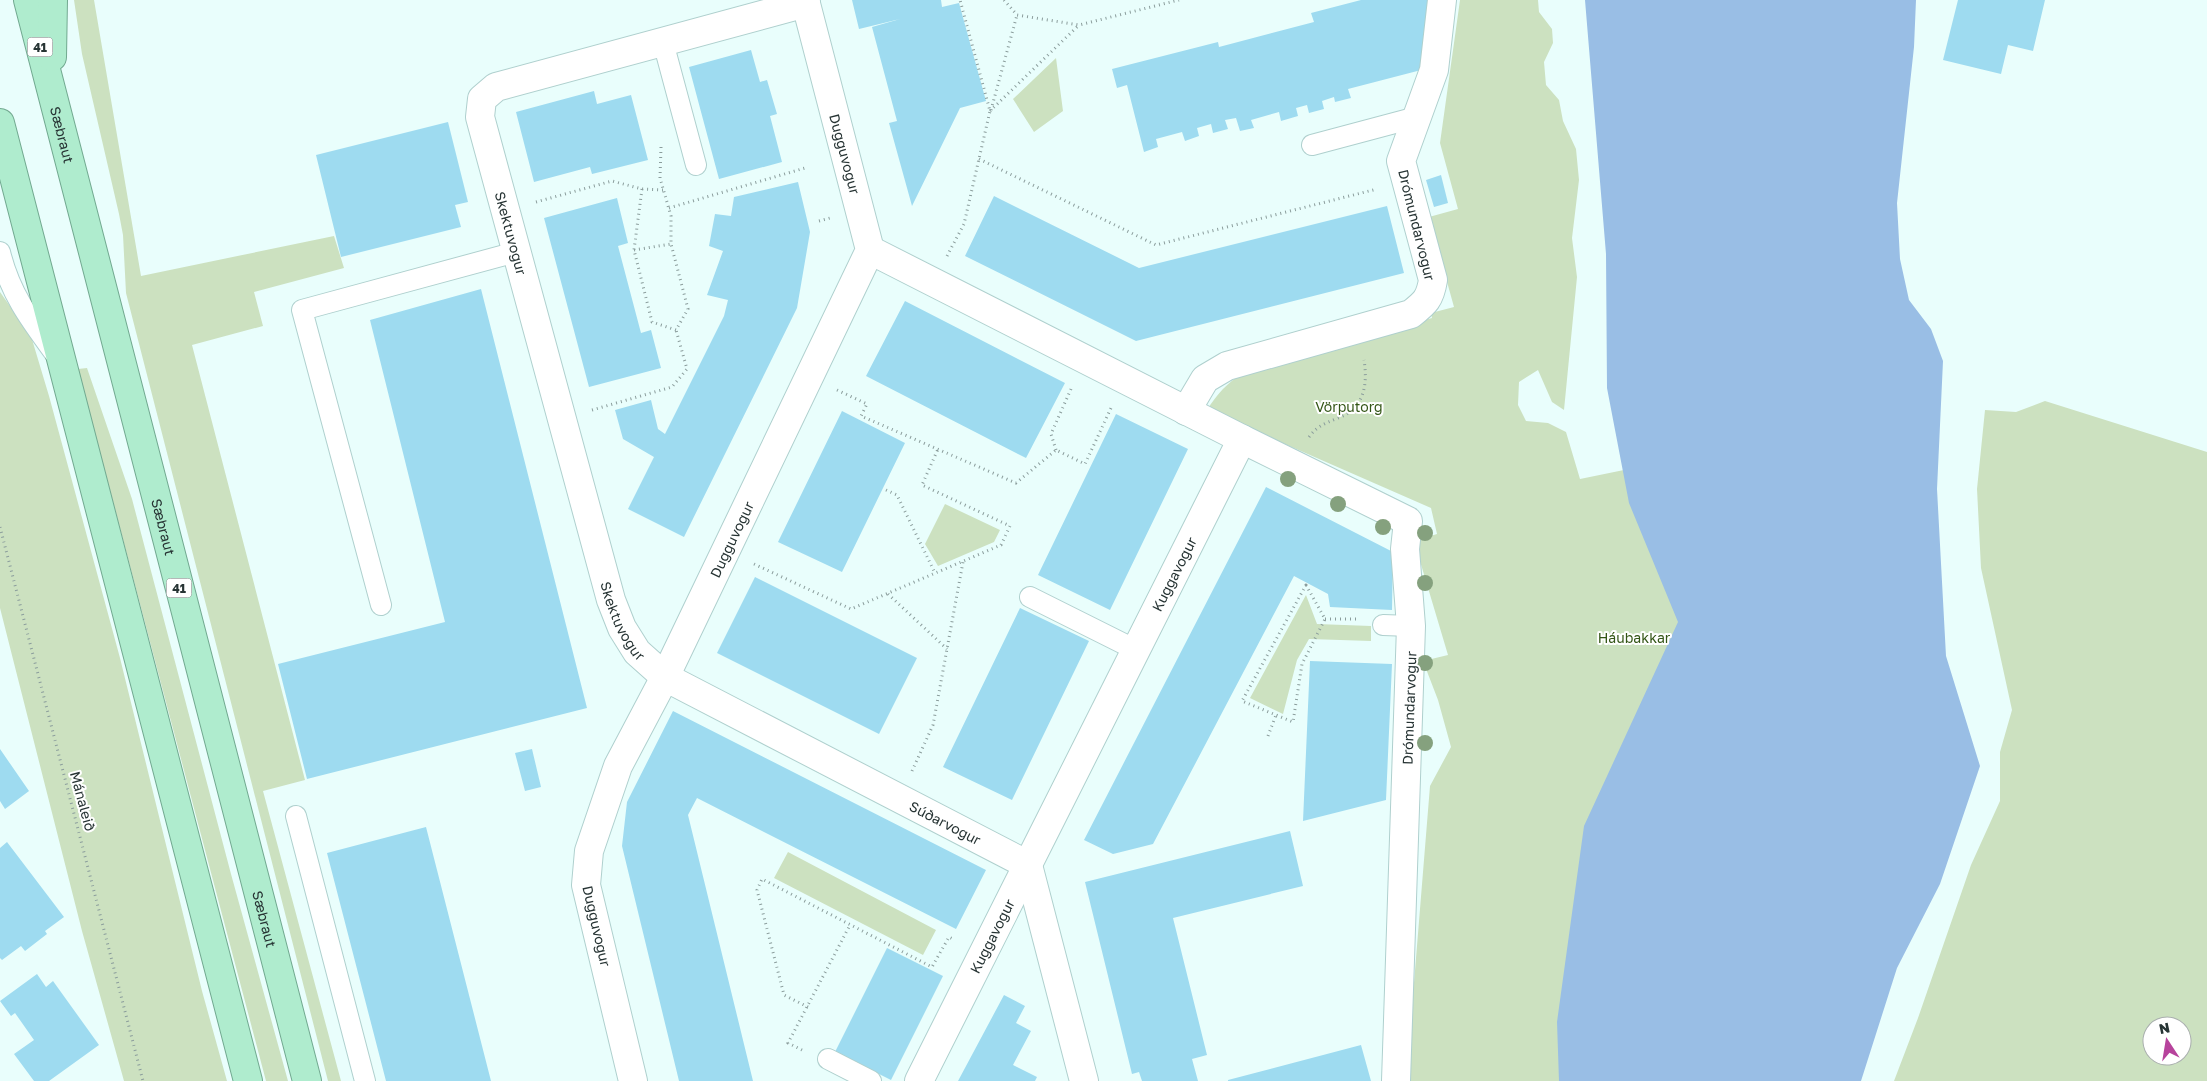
<svg xmlns="http://www.w3.org/2000/svg" width="2207" height="1081" viewBox="0 0 2207 1081" font-family="'Golos Text',sans-serif">
  <style>
    .green { fill: #cce1c0; fill-rule: evenodd }
    .water { fill: #99bee5 }
    .building { fill: #9edbf0 }
    .lines { fill: none; stroke-linecap: round; stroke-linejoin: round }
    .service-casing { stroke: #afd0ce; stroke-width: 22 }
    .minor-casing { stroke: #afd0ce; stroke-width: 30 }
    .trunk-casing { stroke: #72a990; stroke-width: 30 }
    .path { stroke: #8b9d9c; stroke-width: 3; stroke-dasharray: 1 4; stroke-linecap: butt }
    .service { stroke: #fff; stroke-width: 20 }
    .minor { stroke: #fff; stroke-width: 28 }
    .trunk { stroke: #afecce; stroke-width: 28 }
    .tree { fill: #85a17e }
    .labels { text-anchor: middle; dominant-baseline: central; stroke-width: 4; stroke-linejoin: round; paint-order: stroke }
    .shield { fill: #fff; stroke: #687171; stroke-width: 1 }
    .shield-label { font-size: 12px; font-weight: bold; fill: #273434 }
    .street-label { font-size: 14px; fill: #273434; stroke: #fff }
    .park-label { font-size: 14px; fill: #335516; stroke: #fff }
  </style>
  <rect width="100%" height="100%" fill="#e9fefc"/>
  <path class="green" d="M74,0H94L141,276L334,236L344,268L254,292L263,326L192,345L305,780L263,791L341,1081H328L126,293L123,235L119,214L82,54Z
    M1460,0H1538L1539,12L1552,29L1553,43L1544,62L1546,85L1559,100L1563,121L1576,149L1579,180L1572,238L1577,277L1564,410L1552,402L1538,370L1519,382L1518,405L1526,421L1548,423L1566,432L1580,479L1839,426L1724,1081H1406L1430,786L1451,747L1438,700L1423,661L1448,655L1414,541L1437,534L1431,508L1207,410C1217,394 1227,383 1243,373L1432,318L1431,313L1454,307L1429,217L1458,209L1440,143Z
    M1056,58L1063,111L1034,132L1013,99Z
    M0,292L31,336L49,396L120,658L202,991L227,1081H124L82,931L0,608Z
    M87,368L132,499L231,874L288,1081H266L78,369Z
    M2045,401L2207,452V1081H1894L1918,1018L1971,865L2000,801V752L2012,710L1981,568L1977,489L1985,410L2016,412ZM2152,1026H2182V1056H2152Z
    M945,504L1000,530L994,542L938,566L925,544Z
    M1306,595L1317,624L1371,626V641L1309,639L1297,660L1283,714L1250,698Z
    M788,852L936,930L923,955L774,878Z"/>
  <path class="water" d="M1585,0H1916L1914,47L1897,203L1900,259L1909,300L1931,329L1943,361L1937,489L1946,656L1980,766L1940,884L1897,968L1861,1081H1559L1557,1022L1584,826L1678,622L1629,503L1607,388L1606,254Z"/>
  <path class="building" d="M852,0H941L942,7L959,3L986,101L960,108L912,206L889,123L897,121L872,27L900,19L859,29Z
    M1361,0H1432L1425,69L1348,89L1351,98L1335,102L1334,97L1322,101L1324,109L1309,113L1307,105L1296,108L1298,116L1281,121L1279,112L1251,120L1254,128L1240,131L1236,118L1225,120L1228,129L1213,133L1211,124L1197,128L1199,136L1185,141L1182,132L1156,139L1158,147L1144,152L1127,85L1117,88L1112,69L1218,42L1219,47L1314,22L1311,13Z
    M1958,0H2045L2033,51L2008,45L2001,74L1943,60Z
    M751,50L760,82L767,80L777,114L770,116L782,162L719,179L689,67Z
    M594,91L597,104L631,95L648,160L592,174L590,167L534,182L516,112Z
    M448,122L468,202L455,205L461,227L341,257L316,155Z
    M1441,175L1448,203L1434,207L1426,180Z
    M798,182L810,232L797,308L684,537L628,509L654,457L623,439L615,410L651,400L658,429L665,434L724,316L728,300L707,295L723,251L709,246L715,214L731,216L734,197Z
    M994,196L1139,268L1387,206L1404,273L1136,341L965,256Z
    M617,198L628,243L618,246L641,333L651,330L661,368L589,387L544,218Z
    M481,289L587,708L307,779L278,664L445,622L370,320Z
    M905,301L1065,383L1026,458L866,376Z
    M842,411L905,443L842,572L778,542Z
    M1116,414L1188,449L1110,610L1038,575Z
    M1266,487L1393,552L1392,610L1330,607L1328,594L1294,576L1153,844L1113,854L1084,840Z
    M755,577L917,658L879,734L717,653Z
    M1020,608L1089,641L1012,800L943,767Z
    M1310,661L1392,664L1386,800L1303,821Z
    M673,711L986,870L956,929L697,798L688,815L753,1081H679L622,846L627,802Z
    M0,749L29,791L5,809L0,801Z
    M532,749L541,787L525,791L515,753Z
    M426,827L491,1081H386L327,853Z
    M1290,831L1303,886L1173,918L1207,1055L1192,1059L1198,1081H1142L1139,1072L1132,1074L1085,882Z
    M7,842L64,917L45,931L47,934L25,951L21,946L2,960L0,958V848Z
    M887,948L943,976L891,1080L835,1052Z
    M37,974L46,987L53,981L99,1045L49,1081H34L14,1054L34,1040L15,1013L11,1016L0,1001Z
    M1004,995L1025,1006L1016,1023L1031,1031L1013,1065L1037,1077L1035,1081H958Z
    M1361,1045L1371,1081H1228V1080Z"/>
  <g class="lines">
    <g class="service-casing">
      <path id="service" d="M663,42L696,165
        M1312,145L1417,117
        M0,252C10,294 31,321 56,355
        M1030,597L1136,650
        M381,605L302,310L516,252
        M1383,625L1411,626
        M296,816L365,1081
        M828,1059L871,1081"/>
    </g>
    <g class="minor-casing">
      <g id="minor">
        <path id="s1" d="M806,3L496,87L482,99L480,117L611,600L622,628L637,652L665,677L1028,865L1084,1081"/>
        <path d="M870,250L1242,439L919,1081"/>
        <path d="M1186,411L1205,379L1227,366L1411,314C1425,303 1430,299 1433,280L1401,161L1434,70L1442,0"/>
        <path d="M1242,439L1408,521L1405,549L1411,626L1396,1081"/>
        <path id="s2" d="M633,1081L586,885L589,851L618,766L665,677L870,250L805,0"/>
      </g>
    </g>
    <g class="trunk-casing">
      <g id="trunk">
        <path id="s3" d="M28,0L307,1081"/>
        <path d="M52,57L53,0"/>
        <path d="M0,123L248,1081"/>
      </g>
    </g>
    <path class="path" d="M1004,0L1017,15L1079,25L1179,0
      M991,110L1017,15
      M990,111L1079,25
      M979,159L1156,245L1377,189
      M642,189L634,250L652,322L676,330L688,309L671,244V216L660,178L661,147
      M536,202L612,181L642,189L663,190
      M669,208L805,168
      M819,221L830,218
      M634,250L671,244
      M947,256L964,224L990,111L960,0
      M837,390L867,404L861,416L1016,483L1056,450L1085,464L1111,408
      M592,410L672,387L687,369L676,330
      M1309,437C1317,426 1326,423 1338,418C1364,409 1368,385 1364,360
      M1056,450L1051,434L1071,389
      M886,490L897,495L935,573
      M0,527L143,1081
      M754,564L851,609L1001,545L1010,526L922,485L938,449
      M1306,585L1325,619L1302,664L1293,722L1242,701Z
      M888,594L947,649
      M1325,619H1357
      M1268,736L1276,715
      M912,771L933,725L963,562
      M808,1007L784,995L757,890L762,879L932,967L949,937L955,940
      M802,1050L788,1043L850,925"/>
    <use href="#service" class="service"/>
    <use href="#minor" class="minor"/>
    <use href="#trunk" class="trunk"/>
  </g>
  <g class="tree">
    <circle cx="1288" cy="479" r="8"/>
    <circle cx="1338" cy="504" r="8"/>
    <circle cx="1383" cy="527" r="8"/>
    <circle cx="1425" cy="533" r="8"/>
    <circle cx="1425" cy="583" r="8"/>
    <circle cx="1425" cy="663" r="8"/>
    <circle cx="1425" cy="743" r="8"/>
  </g>
  <g class="labels">
    <g class="shield">
      <rect x="27.5" y="37.5" width="25" height="19" rx="4"/>
      <rect x="166.5" y="578.5" width="25" height="19" rx="4"/>
    </g>
    <g class="shield-label">
      <text x="40" y="47">41</text>
      <text x="179" y="588">41</text>
    </g>
    <g class="street-label">
      <text stroke="none"><textPath href="#s3" startOffset="139">Sæbraut</textPath></text>
      <text transform="translate(845 154) rotate(75)">Dugguvogur</text>
      <text transform="translate(1417 225) rotate(76)">Drómundarvogur</text>
      <text stroke="none"><textPath href="#s1" startOffset="478">Skektuvogur</textPath></text>
      <text stroke="none"><textPath href="#s3" startOffset="544">Sæbraut</textPath></text>
      <text stroke="none"><textPath href="#s2" startOffset="579">Dugguvogur</textPath></text>
      <text transform="translate(1174 574) rotate(-63)">Kuggavogur</text>
      <text stroke="none"><textPath href="#s1" startOffset="882">Skektuvogur</textPath></text>
      <text transform="translate(1409 708) rotate(-88)">Drómundarvogur</text>
      <text transform="translate(83 801) rotate(75)">Mánaleið</text>
      <text stroke="none"><textPath href="#s1" startOffset="1270">Súðarvogur</textPath></text>
      <text stroke="none"><textPath href="#s3" startOffset="949">Sæbraut</textPath></text>
      <text transform="translate(597 926) rotate(77)">Dugguvogur</text>
      <text transform="translate(992 936) rotate(-63)">Kuggavogur</text>
    </g>
    <g class="park-label">
      <text x="1349" y="406">Vörputorg</text>
      <text x="1634" y="637">Háubakkar</text>
    </g>
  </g>
  <g transform="translate(2167 1041) rotate(348)"><circle r="24" fill="#ffffff" stroke="#a9aeae"/>
  <path d="M0-4L9 19L0 12L-9 19Z" fill="#b7439c"/>
  <text y="-8" font-size="14" font-weight="bold" text-anchor="middle" fill="#273434">N</text>
  </g>
</svg>
